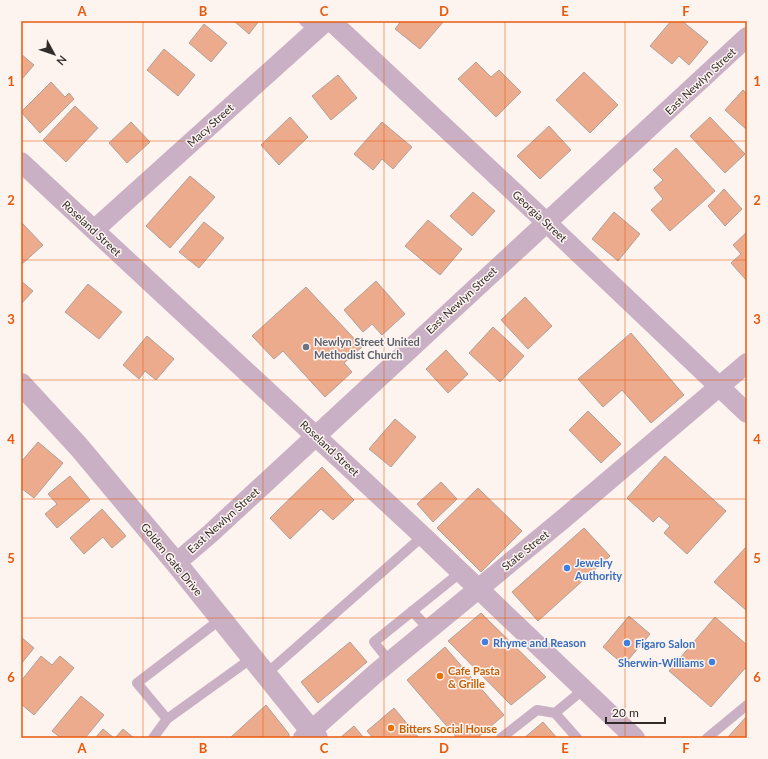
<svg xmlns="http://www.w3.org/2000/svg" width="768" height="759" viewBox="0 0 768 759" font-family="Lato,sans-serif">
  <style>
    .building { fill: #edab8d; stroke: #aea19a }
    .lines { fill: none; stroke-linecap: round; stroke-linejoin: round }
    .service { stroke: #cab0c4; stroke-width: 10 }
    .minor { stroke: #cab0c4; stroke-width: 20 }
    .tertiary { stroke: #cab0c4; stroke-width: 22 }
    .grid { fill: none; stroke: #e8590c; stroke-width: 1; stroke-opacity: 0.55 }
    .worship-dot { fill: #6b7280; stroke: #fdf4f0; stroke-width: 1.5 }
    .shop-dot { fill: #3f7fe0; stroke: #fdf4f0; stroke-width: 1.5 }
    .food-dot { fill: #e8710a; stroke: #fdf4f0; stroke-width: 1.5 }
    .labels { text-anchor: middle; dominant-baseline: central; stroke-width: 3; stroke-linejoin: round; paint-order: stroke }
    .street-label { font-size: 11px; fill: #312b29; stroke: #fdf4f0 }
    .worship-label { font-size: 11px; font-weight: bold; fill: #5b616d; stroke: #fdf4f0; text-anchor: start }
    .shop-label { font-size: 11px; font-weight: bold; fill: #366cbe; stroke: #fdf4f0; text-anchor: start }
    .food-label { font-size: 11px; font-weight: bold; fill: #c56008; stroke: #fdf4f0; text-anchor: start }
    .neatline { fill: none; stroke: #e8590c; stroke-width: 1.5 }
    .grid-label { font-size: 13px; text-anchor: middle; font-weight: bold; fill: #e8590c }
  </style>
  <rect width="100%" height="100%" fill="#fdf4f0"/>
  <path class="building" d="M234,21H259L249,34Z
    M401,21H444L420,49L395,29Z
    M671,21H682L708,42L689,65L679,56L672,64L650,46Z
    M204,24L227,43L211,62L189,43Z
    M164,49L195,75L178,96L147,70Z
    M21,54L34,65L21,80Z
    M476,62L491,77L499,70L521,92L496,117L458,79Z
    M584,72L618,105L590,133L556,100Z
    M338,75L357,98L331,120L312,96Z
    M51,82L65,97L69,93L74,99L40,133L21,112Z
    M743,90L747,94V130L725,110Z
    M75,106L98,128L66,162L43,140Z
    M290,117L308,137L279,165L261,145Z
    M710,117L745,154L725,173L690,136Z
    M131,122L150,142L127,163L109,143Z
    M382,122L412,147L393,169L382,159L373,170L354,154Z
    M549,126L571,150L540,179L517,156Z
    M676,148L715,191L670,231L651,210L663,199L654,188L663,180L653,170Z
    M190,176L215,197L170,248L146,226Z
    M724,189L742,209L725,226L708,206Z
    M473,192L495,211L472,236L450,216Z
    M614,212L640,234L618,261L592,239Z
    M428,220L462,249L440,275L405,246Z
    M21,222L43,245L21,265Z
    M204,222L224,238L199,268L179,252Z
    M747,232V281L731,263L741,254L733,245Z
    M21,281L33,291L21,304Z
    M376,281L405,314L382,335L372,324L363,332L344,310Z
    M88,284L122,312L99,339L65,312Z
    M306,287L362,347L344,363L352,372L325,397L283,351L274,359L252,336Z
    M525,297L552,326L528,349L501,320Z
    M493,327L524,356L500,382L469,353Z
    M631,333L684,395L651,423L622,390L603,407L578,379Z
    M147,336L174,359L156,380L145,371L139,379L123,365Z
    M446,350L468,374L448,393L426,369Z
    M588,411L621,444L601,463L569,430Z
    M395,419L416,437L391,467L369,449Z
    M38,442L63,463L34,498L21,488V462Z
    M665,456L726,511L687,554L664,533L670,526L659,516L653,522L627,498Z
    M322,467L354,500L333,520L321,509L290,539L270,518Z
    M70,476L90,500L57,528L45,514L57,504L48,494Z
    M441,482L457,499L433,522L417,504Z
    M478,488L522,531L481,572L437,528Z
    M102,509L126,536L112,548L103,537L84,554L70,538Z
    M584,528L610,556L538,621L512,592Z
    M747,546V611L714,582Z
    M481,613L546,677L511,705L448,641Z
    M629,616L650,634L624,665L603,647Z
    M715,617L747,645V666L711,707L669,671Z
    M21,637L34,648L21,664Z
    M350,642L367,662L318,703L301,682Z
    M445,647L504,715L477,738H457L407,680Z
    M41,656L52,665L60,656L74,668L34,715L21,704V681Z
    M81,696L104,715L85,738H61L52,731Z
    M266,705L289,734V738H230Z
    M394,708L419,738H373L367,731Z
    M747,716V738H727Z
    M543,722L557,738H524Z
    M354,726L364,738H342L341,737Z
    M103,729L114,738H95Z
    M123,729L134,738H115Z"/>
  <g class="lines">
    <path class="service" d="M304,21L315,31
      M412,611L429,629
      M390,662L374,642L461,572
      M266,674L423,536
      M555,713L584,689
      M167,719L137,683L221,619
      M153,738L167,719L252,658
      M501,738L537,710L555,713L577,738
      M707,738L747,705"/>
    <path class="minor" d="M331,21L546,222L747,413
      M21,162L423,536L635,738
      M94,230L326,21
      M176,563L210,534L747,37
      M303,738L376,673L562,520L747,363"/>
    <path class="tertiary" d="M21,384L79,447L176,563L317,738"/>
  </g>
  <path class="grid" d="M143,21V738M263,21V738M384,21V738M505,21V738M625,21V738M21,141H747M21,260H747M21,380H747M21,499H747M21,618H747"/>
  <circle class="worship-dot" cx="306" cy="347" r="4"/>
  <g class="shop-dot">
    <circle cx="567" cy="568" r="4"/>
    <circle cx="485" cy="642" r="4"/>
    <circle cx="627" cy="643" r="4"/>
    <circle cx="712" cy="662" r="4"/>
  </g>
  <g class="food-dot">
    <circle cx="440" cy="676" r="4"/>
    <circle cx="391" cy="728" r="4"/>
  </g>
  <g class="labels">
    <g class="street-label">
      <text transform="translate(700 81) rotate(-43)">East Newlyn Street</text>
      <text transform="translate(210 125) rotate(-42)">Macy Street</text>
      <text transform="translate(540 216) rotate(43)">Georgia Street</text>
      <text transform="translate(92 228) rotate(43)">Roseland Street</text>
      <text transform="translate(461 300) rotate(-43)">East Newlyn Street</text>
      <text transform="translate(330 448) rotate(43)">Roseland Street</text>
      <text transform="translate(223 520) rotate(-42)">East Newlyn Street</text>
      <text transform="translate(525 550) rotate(-39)">State Street</text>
      <text transform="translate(172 559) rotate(51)">Golden Gate Drive</text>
    </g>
    <g class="worship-label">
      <text x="314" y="341">Newlyn Street United<tspan x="314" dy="13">Methodist Church</tspan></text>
    </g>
    <g class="shop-label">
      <text x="575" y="562">Jewelry<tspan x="575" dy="13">Authority</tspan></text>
      <text x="493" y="642">Rhyme and Reason</text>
      <text x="635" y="643">Figaro Salon</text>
      <text x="704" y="662" text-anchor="end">Sherwin-Williams</text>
    </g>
    <g class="food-label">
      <text x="448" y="670">Cafe Pasta<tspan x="448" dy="13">&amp; Grille</tspan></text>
      <text x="399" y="728">Bitters Social House</text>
    </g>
  </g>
  <rect width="768" height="759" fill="none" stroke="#fdf4f0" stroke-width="44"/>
  <g transform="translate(54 54) rotate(130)" stroke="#fdf4f0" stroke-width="3" paint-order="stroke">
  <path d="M0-3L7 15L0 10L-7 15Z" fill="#312b29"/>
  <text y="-6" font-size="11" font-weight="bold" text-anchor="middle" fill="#312b29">N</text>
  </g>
  <path d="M606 717v6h59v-6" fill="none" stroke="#312b29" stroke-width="2"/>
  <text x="612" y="717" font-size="12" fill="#312b29" stroke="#fdf4f0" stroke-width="3" paint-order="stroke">20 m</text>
  <rect x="22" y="22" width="724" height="715" class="neatline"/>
  <g class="grid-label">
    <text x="82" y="16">A</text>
    <text x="203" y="16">B</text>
    <text x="324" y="16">C</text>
    <text x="444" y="16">D</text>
    <text x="565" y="16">E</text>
    <text x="686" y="16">F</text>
    <text x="11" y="86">1</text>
    <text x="757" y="86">1</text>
    <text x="11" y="205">2</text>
    <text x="757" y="205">2</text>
    <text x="11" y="324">3</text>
    <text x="757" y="324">3</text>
    <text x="11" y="444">4</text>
    <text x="757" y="444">4</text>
    <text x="11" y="563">5</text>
    <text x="757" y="563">5</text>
    <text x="11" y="682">6</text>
    <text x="757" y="682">6</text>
    <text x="82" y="753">A</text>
    <text x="203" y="753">B</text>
    <text x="324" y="753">C</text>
    <text x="444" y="753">D</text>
    <text x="565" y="753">E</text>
    <text x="686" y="753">F</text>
  </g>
</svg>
